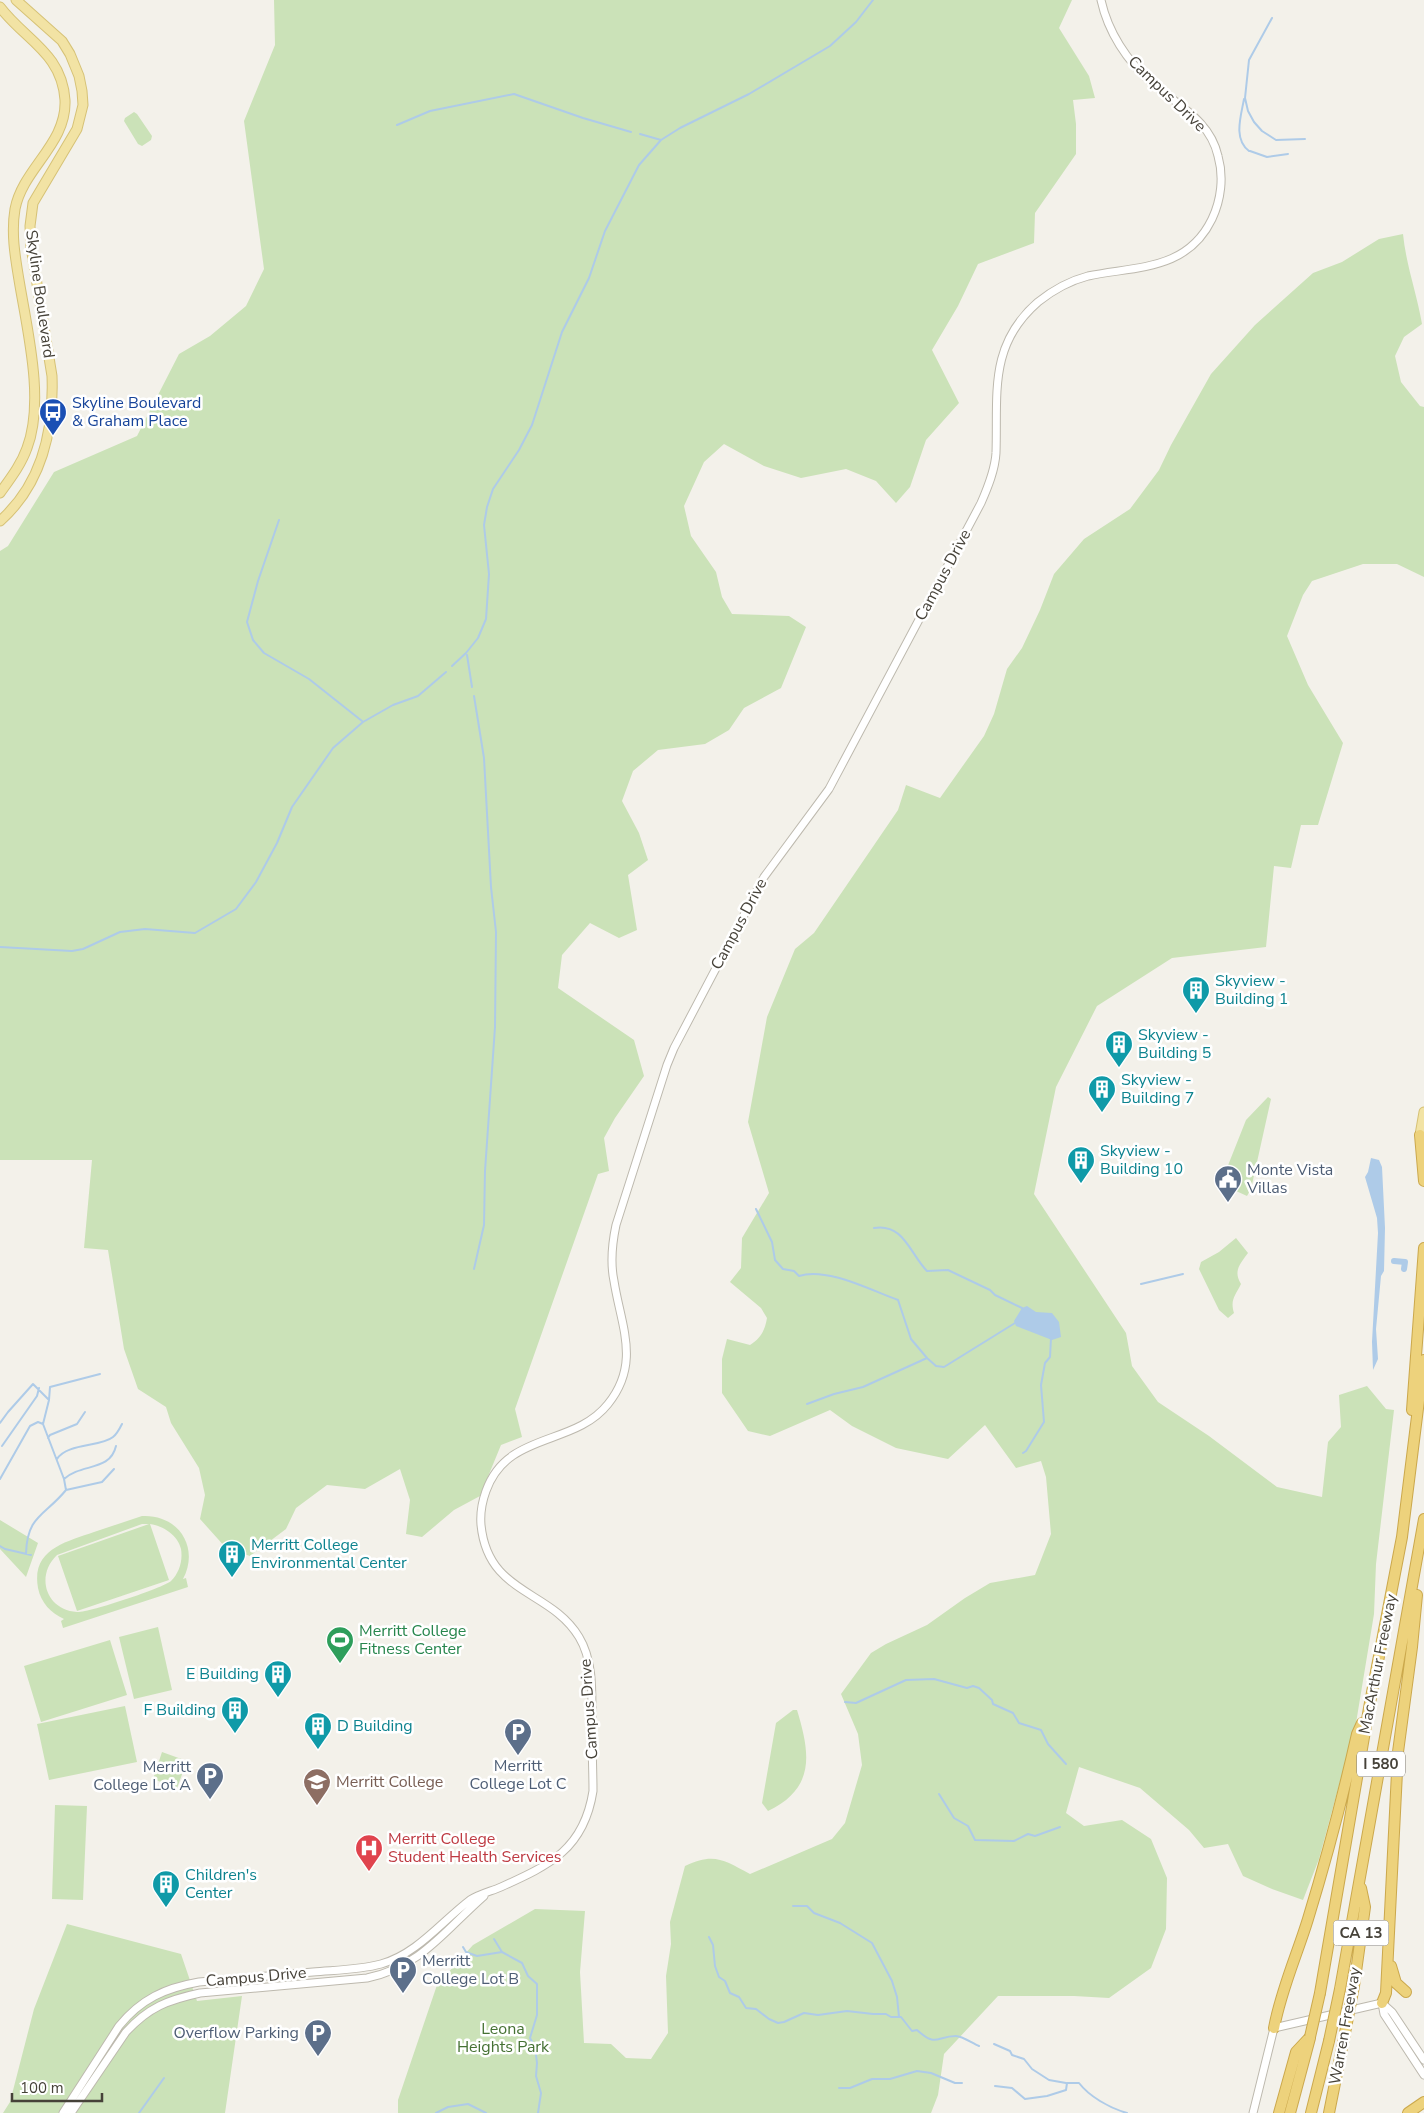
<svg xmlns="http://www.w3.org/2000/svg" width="1424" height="2113" viewBox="0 0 1424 2113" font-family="'Nunito Sans',sans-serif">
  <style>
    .green { fill: #cbe2b8; fill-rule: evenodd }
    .water { fill: #aecbe8 }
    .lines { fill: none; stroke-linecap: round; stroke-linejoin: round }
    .stream { stroke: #aecbe8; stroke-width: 2 }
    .canal { stroke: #aecbe8; stroke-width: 6 }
    .minor-casing { stroke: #bdb9ae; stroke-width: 9 }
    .major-casing { stroke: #d6c276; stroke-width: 11 }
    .highway-casing { stroke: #cba84c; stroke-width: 12 }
    .minor { stroke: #fff; stroke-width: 7 }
    .major { stroke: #f2e3a4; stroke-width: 9 }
    .highway { stroke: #edd27c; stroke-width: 10 }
    .highway-bridge-casing { stroke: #cba84c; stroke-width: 12; stroke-linecap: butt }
    .highway-bridge { stroke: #edd27c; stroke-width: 10 }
    .labels { text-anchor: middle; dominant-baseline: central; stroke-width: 5; stroke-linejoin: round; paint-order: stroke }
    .shield { fill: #fff; stroke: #7e7b74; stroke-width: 1 }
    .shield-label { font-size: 15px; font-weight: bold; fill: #464239 }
    .street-label { font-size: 16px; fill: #464239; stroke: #fff }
    .transit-label { font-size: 16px; fill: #164399; stroke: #fff; text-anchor: start }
    .culture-label { font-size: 16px; fill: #0d838f; stroke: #fff; text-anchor: start }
    .service-label { font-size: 16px; fill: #4e5e75; stroke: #fff; text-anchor: start }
    .leisure-label { font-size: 16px; fill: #27864d; stroke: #fff; text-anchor: start }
    .education-label { font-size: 16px; fill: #785e54; stroke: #fff; text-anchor: start }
    .health-label { font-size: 16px; fill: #be3a42; stroke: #fff; text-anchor: start }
    .park-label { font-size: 16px; fill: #457133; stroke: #fff }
  </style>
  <rect width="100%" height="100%" fill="#f3f1ea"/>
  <path class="green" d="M274,0H1072L1059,28L1089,76L1095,98L1073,100L1076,124V154L1035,213L1034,243L978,264L958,306L932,350L959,403L926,440L910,487L896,503L876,481L846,469L801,478L764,466L724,444L704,462L684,506L691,536L716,572L722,597L732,614L789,616L806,627L781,688L744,708L729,730L705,744L658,750L633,771L622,801L639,833L648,860L628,875L637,930L619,938L590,923L562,955L558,988L634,1040L644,1076L615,1118L604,1138L609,1171L598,1174L515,1409L522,1437L501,1445L480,1496L454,1510L422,1537L406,1534L410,1500L400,1469L365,1489L327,1485L296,1508L286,1529L250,1556L226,1548L200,1519L205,1495L199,1468L171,1423L166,1407L138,1389L124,1349L108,1250L84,1248L92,1160H0V551L8,546L54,472L137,436L179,354L210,336L246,306L264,269L244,121L275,45Z
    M134,112L137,114L152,136L151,140L142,146L138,144L124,121L125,118Z
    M1403,234C1406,265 1417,294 1422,324L1404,337L1395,356L1401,382L1420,406L1424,407V577L1397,564H1363L1312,581L1303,595L1287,636L1308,685L1343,743L1318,825H1301L1291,868L1274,866L1266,947L1172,958L1097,1006L1056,1087L1034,1194L1126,1333L1132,1366L1158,1402L1209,1436L1277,1487L1322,1497L1328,1442L1341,1427L1339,1395L1367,1386L1386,1409L1394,1410L1376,1564L1374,1614L1356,1723L1319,1859L1303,1900L1272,1889L1243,1876L1228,1844L1204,1848L1189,1830L1140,1788L1079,1767L1066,1813L1084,1826L1122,1820L1151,1839L1167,1878L1166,1929L1151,1968L1109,1998L1074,1996H998L944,2054L938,2095L931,2113H398V2100L437,1985L473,1945L535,1909L585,1911L580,1972L584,2043L611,2044L626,2058L651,2059L668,2033L666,1976L671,1944L670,1922L685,1866C714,1852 724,1860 750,1874L832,1839L845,1823L862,1765L858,1734L841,1694L871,1653L886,1644L927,1625L965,1598L990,1583L1035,1575L1051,1534L1046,1477L1041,1461L1016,1468L985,1425L948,1459L896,1448L852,1426L830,1410L770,1436L748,1431L722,1393V1359L727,1339L750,1345C761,1338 765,1330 767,1318L761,1308L730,1282L741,1268L742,1238L769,1193L748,1122L767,1017L795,949L814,933L898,810L906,785L940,798L984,736L994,714L1007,669L1022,648L1040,610L1054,574L1084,539L1130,509L1159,470L1171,445L1211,374L1255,325L1313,273L1342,262L1379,239Z
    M1268,1097L1271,1099L1251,1189L1247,1196L1223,1185V1178L1246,1120Z
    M1236,1238L1248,1253C1240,1264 1233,1271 1241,1284C1235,1296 1230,1300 1234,1313L1228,1318L1219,1310L1199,1269L1201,1262L1219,1252Z
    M142,1516C178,1514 200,1547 183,1579L186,1578L188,1587L63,1628L61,1621L64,1619C51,1613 41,1603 38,1588C31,1549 66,1542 94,1532C110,1527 126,1521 142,1516ZM142,1524H149L58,1556L77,1611L169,1580L150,1524C163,1526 178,1535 181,1549C183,1561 179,1573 171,1581C163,1588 88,1613 77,1612C46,1610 35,1576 57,1555Z
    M0,1520L38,1543L26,1577L0,1549Z
    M158,1627L172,1690L134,1699L119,1637Z
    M110,1640L127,1695L41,1722L24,1666Z
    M125,1706L137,1762L49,1780L37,1724Z
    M793,1710H797C810,1753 816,1788 768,1811L762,1803L776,1723Z
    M162,1752L187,1761L177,1788L153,1779Z
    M55,1805L87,1806L83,1900L52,1899Z
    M67,1924L181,1954L197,2001L242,1996L225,2113H3L10,2102L34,2009Z"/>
  <path class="water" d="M1371,1158L1379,1160L1382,1167L1385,1228L1384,1271L1381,1276L1376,1329L1378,1359L1373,1370L1372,1342L1378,1233L1377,1218L1365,1177L1368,1172Z
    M1027,1306L1036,1312L1052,1313L1059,1322L1061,1337L1052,1340L1016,1326L1014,1321L1022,1308Z"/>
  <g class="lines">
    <path class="stream" d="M1272,18L1249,60L1245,98L1248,111L1254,122L1262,131L1276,140
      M1244,99C1241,116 1233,139 1249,151
      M397,125L430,111L514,94L583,118L631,132
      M640,134L661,140
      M1276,140L1305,139
      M1250,151L1267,157L1288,154
      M279,520L258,581L247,622L253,640L264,653L309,679L362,721
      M467,655L472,687
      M452,666L466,653L478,638L486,619L489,574L484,525L487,507L493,489L519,450L532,425L562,332L589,278L605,231L639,165L661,140L680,128L749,94L830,46L856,22L873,0
      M0,947L72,951L83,949L120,932L145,929L195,933L236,909L256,882L277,843L292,807L333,748L363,722L393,705L418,696L446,672
      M756,1209L772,1242L775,1260L783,1269L794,1271L799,1276C827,1267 870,1290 898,1300L911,1339L927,1358
      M874,1228C904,1223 910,1254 927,1271L948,1270L990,1290L995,1295L1022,1308
      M474,1269L484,1225L485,1171L495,1027L496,932L491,887L484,758L474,696
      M1141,1284L1183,1274
      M807,1404L834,1394L863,1387L927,1358L936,1366L944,1367L1015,1323
      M0,1423L8,1412L33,1384L49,1400
      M48,1438L50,1435L77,1424L85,1412
      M2,1446L37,1396L39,1388
      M1023,1453L1026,1451L1044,1422L1041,1385L1045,1363L1050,1357L1051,1338
      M57,1459C67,1443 101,1447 113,1437C117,1434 120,1428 122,1424
      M0,1479L30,1426L38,1422L43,1424
      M64,1479C81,1463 110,1472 116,1446
      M66,1490L102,1482L114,1469
      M0,1546L5,1549L31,1555
      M26,1554C27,1515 45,1516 66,1490L64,1479L43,1424L49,1400L50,1387L100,1374
      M845,1702L856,1703L906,1680L934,1679L967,1688L973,1686L979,1688L992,1700L993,1704L1013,1713L1019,1723L1041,1730L1048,1744L1066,1764
      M939,1794L954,1818L968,1826L975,1840L1014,1841L1028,1834L1035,1836L1060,1827
      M793,1906H807L814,1913L840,1923L872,1943L892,1981L897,1997L899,2017
      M709,1937L713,1945L715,1966L719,1977L725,1981L730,1993L739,1997L746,2008L756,2009L769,2019L778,2023L784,2022L804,2013L818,2015L847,2011L873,2014H886L891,2017H901L912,2031L917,2030C937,2048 936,2036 956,2036C962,2036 972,2043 979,2046
      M494,1939L502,1952L522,1963L528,1976L537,1984V2015L530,2038L535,2047L537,2063L536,2076L541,2093L538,2113
      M463,1947L466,1952L477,1956L502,1952
      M994,2044L1010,2051L1012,2055L1024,2059L1032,2069L1049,2080L1066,2083
      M995,2086L1012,2088L1025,2099L1047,2096L1066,2090L1067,2083H1079C1089,2096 1109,2108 1127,2113
      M839,2088H850L872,2079H890L917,2071L931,2073L955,2083H962
      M139,2113L164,2078
      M436,2113L448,2107L468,2104L486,2113"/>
    <path class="canal" d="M1394,1261L1405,1262L1404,1269"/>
    <g class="minor-casing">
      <path id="minor" d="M1382,2003L1384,2014L1424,2075
        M1382,2003L1392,2012L1424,2060
        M63,2113L119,2026C141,1999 165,1988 199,1982C237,1979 275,1975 313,1972C335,1970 359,1970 381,1964C417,1954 441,1922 470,1900C479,1894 492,1891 501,1887C550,1865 584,1849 593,1791C593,1772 592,1753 592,1734C591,1702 596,1665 579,1637C550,1589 488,1595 481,1525C480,1513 482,1502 486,1491C507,1431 574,1447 608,1404C641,1363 621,1326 614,1281C610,1262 612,1244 616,1225L667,1065L674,1048L764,877L829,789L981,503C988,487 995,470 996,453C998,395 988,345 1038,302C1053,290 1069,281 1088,276C1136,266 1187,271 1212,219C1221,200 1224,177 1218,156C1210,120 1177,105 1151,82C1127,61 1108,32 1101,0
        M71,2113L126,2032C149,2007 168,2000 200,1993L367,1978C421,1967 445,1930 484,1896
        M1253,2113L1274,2028L1382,2003"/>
    </g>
    <g class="major-casing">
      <path id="major" d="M0,7C25,40 62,53 65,100C67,144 23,168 15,209C11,233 15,256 19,280C27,329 45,401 27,448C21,465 10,479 0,493
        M0,521C42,484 54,429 52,376L31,247L30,226L33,203L77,129L83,105L82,91L79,76L70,54L62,41L16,0
        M1424,1112L1420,1135L1424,1136"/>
    </g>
    <g class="highway-casing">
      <path id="highway" d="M1420,1135L1424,1181
        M1412,1410L1424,1248
        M1391,1966L1396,1983L1406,1992
        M1354,1986L1365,1907L1361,1888
        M1340,1989L1424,1519
        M1320,1993L1369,1708L1402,1537L1424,1360
        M1382,2003L1386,1993L1398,1752L1412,1647L1417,1595
        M1274,2028C1281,1990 1297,1955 1308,1919C1327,1857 1343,1796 1357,1734L1362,1723
        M1279,2113L1296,2052L1310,2037
        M1290,2113L1310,2038
        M1311,2113L1329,2041
        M1329,2113L1344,2038
        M1408,2113L1424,2102"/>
    </g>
    <use href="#minor" class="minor"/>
    <use href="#major" class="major"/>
    <use href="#highway" class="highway"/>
    <g class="highway-bridge-casing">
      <path id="highway-bridge" d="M1310,2037L1320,1993
        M1344,2038L1354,1986
        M1329,2041L1340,1989"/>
    </g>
    <use href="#highway-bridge" class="highway-bridge"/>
  </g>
  <defs>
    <g id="bus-pin" transform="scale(1.4375)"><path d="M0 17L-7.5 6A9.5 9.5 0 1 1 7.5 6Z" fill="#1a4fb4" stroke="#fff"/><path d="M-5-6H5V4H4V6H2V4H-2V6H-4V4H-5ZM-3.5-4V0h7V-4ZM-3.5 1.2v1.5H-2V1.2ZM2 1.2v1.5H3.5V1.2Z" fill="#fff"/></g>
    <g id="building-pin" transform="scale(1.4375)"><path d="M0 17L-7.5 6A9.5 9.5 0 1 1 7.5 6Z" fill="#0f9aa8" stroke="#fff"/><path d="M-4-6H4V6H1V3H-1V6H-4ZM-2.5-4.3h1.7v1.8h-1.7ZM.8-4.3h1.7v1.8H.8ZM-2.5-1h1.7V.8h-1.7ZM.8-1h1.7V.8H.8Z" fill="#fff"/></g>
    <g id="civic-pin" transform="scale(1.4375)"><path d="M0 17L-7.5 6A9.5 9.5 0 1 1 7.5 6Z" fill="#5c6f8a" stroke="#fff"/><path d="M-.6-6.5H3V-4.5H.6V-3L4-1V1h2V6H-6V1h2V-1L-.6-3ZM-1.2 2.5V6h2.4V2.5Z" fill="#fff"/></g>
    <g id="stadium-pin" transform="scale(1.4375)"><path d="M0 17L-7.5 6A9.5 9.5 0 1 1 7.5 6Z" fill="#2e9e5b" stroke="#fff"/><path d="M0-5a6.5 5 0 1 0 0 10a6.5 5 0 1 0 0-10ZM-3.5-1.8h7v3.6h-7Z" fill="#fff"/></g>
    <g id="parking-pin" transform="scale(1.4375)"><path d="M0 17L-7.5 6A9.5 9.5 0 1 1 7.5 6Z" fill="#5c6f8a" stroke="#fff"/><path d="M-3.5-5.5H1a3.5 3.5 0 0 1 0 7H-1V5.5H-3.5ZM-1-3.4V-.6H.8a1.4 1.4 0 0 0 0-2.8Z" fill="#fff"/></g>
    <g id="university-pin" transform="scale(1.4375)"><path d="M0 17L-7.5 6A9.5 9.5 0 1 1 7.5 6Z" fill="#8d6e63" stroke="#fff"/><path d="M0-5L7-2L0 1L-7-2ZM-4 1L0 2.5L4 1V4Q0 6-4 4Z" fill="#fff"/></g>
    <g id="hospital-pin" transform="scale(1.4375)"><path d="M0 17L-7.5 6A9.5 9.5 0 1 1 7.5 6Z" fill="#e0444e" stroke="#fff"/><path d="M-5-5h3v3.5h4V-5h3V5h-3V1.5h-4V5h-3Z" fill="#fff"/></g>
  </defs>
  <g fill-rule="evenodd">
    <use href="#bus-pin" x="53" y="412"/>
    <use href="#building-pin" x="1196" y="990"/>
    <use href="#building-pin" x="1119" y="1044"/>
    <use href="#building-pin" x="1102" y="1089"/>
    <use href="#building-pin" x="1081" y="1160"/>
    <use href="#civic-pin" x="1228" y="1179"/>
    <use href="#building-pin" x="232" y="1554"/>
    <use href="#stadium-pin" x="340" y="1640"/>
    <use href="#building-pin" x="278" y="1674"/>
    <use href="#building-pin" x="235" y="1710"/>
    <use href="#building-pin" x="318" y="1726"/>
    <use href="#parking-pin" x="518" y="1732"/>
    <use href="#parking-pin" x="210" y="1776"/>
    <use href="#university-pin" x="317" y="1782"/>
    <use href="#hospital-pin" x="369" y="1848"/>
    <use href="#building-pin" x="166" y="1884"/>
    <use href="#parking-pin" x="403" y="1970"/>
    <use href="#parking-pin" x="318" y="2033"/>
  </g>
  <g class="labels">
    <g class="shield">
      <rect x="1357" y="1751.5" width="48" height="25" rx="4"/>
      <rect x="1333.5" y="1920.5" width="55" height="25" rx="4"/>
    </g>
    <g class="shield-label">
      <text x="1381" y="1764">I 580</text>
      <text x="1361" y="1933">CA 13</text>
    </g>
    <g class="street-label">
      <text transform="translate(1167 94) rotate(44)">Campus Drive</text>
      <text transform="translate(40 294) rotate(82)">Skyline Boulevard</text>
      <text transform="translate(943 575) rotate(-62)">Campus Drive</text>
      <text transform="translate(739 924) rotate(-62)">Campus Drive</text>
      <text transform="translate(1378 1664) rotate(-79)">MacArthur Freeway</text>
      <text transform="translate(589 1709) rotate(-94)">Campus Drive</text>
      <text transform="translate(256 1977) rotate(-5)">Campus Drive</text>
      <text transform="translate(1345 2026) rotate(-80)">Warren Freeway</text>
    </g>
    <g class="transit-label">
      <text x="72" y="403">Skyline Boulevard<tspan x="72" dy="18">&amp; Graham Place</tspan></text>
    </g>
    <g class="culture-label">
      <text x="1215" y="981">Skyview -<tspan x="1215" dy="18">Building 1</tspan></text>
      <text x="1138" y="1035">Skyview -<tspan x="1138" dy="18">Building 5</tspan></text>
      <text x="1121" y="1080">Skyview -<tspan x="1121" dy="18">Building 7</tspan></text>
      <text x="1100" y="1151">Skyview -<tspan x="1100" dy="18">Building 10</tspan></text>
      <text x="251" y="1545">Merritt College<tspan x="251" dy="18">Environmental Center</tspan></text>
      <text x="259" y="1674" text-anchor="end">E Building</text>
      <text x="216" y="1710" text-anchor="end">F Building</text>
      <text x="337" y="1726">D Building</text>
      <text x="185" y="1875">Children's<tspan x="185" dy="18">Center</tspan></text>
    </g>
    <g class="service-label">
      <text x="1247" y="1170">Monte Vista<tspan x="1247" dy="18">Villas</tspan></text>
      <text x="518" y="1766" text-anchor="middle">Merritt<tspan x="518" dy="18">College Lot C</tspan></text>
      <text x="191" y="1767" text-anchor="end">Merritt<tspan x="191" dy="18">College Lot A</tspan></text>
      <text x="422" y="1961">Merritt<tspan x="422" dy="18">College Lot B</tspan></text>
      <text x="299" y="2033" text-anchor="end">Overflow Parking</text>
    </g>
    <g class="leisure-label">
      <text x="359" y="1631">Merritt College<tspan x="359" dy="18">Fitness Center</tspan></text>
    </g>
    <g class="education-label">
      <text x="336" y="1782">Merritt College</text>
    </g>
    <g class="health-label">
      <text x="388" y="1839">Merritt College<tspan x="388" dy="18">Student Health Services</tspan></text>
    </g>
    <g class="park-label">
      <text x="503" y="2029">Leona<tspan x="503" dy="18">Heights Park</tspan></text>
    </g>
  </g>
  <path d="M12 2093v8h90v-8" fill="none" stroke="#464239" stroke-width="2.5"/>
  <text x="20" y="2093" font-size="15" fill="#464239" stroke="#ffffff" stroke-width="4" paint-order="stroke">100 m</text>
</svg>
